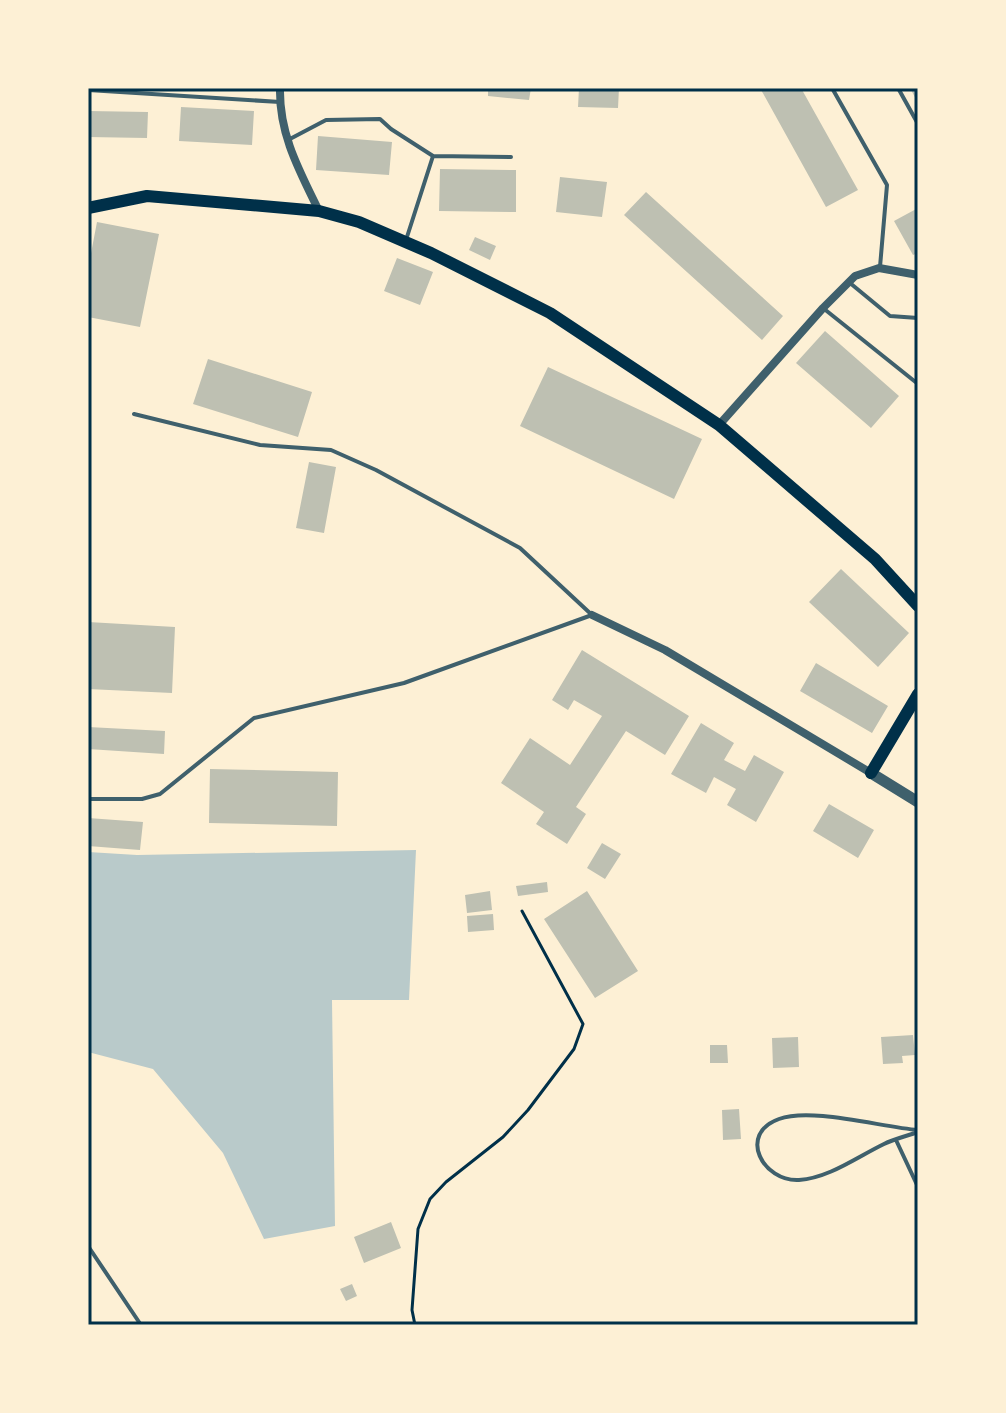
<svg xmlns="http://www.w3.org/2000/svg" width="1006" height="1413" viewBox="0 0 1006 1413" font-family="Overpass,sans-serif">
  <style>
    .green { fill: #b9caca }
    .building { fill: #bec0b2 }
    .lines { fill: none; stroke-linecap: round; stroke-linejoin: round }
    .path { stroke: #003049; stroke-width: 3 }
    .service { stroke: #3f606c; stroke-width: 4 }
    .minor { stroke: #3f606c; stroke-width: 8 }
    .tertiary { stroke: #3f606c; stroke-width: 11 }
    .secondary { stroke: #003049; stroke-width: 12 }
    .neatline { fill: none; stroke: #003049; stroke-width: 3 }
  </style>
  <rect width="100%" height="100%" fill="#fdf0d5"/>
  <path class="green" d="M416,850L409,1000H332L335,1226L264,1239L223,1153L153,1069L88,1052V852L137,855Z"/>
  <path class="building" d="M488,88H531L529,100L488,96Z
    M579,88H619L618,108L578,107Z
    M760,88H801L858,190L826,207Z
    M910,88H918V103Z
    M181,107L254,111L252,145L179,141Z
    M88,111L148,112L147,138L88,137Z
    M318,136L392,142L389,175L316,170Z
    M440,169L516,170V212L439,211Z
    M560,177L607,182L602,217L556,212Z
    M646,192L783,316L762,340L624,215Z
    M918,208V253L913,255L894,221Z
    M97,222L159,234L140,327L88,317V269Z
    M475,237L496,246L490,260L469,250Z
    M397,258L433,272L420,305L384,291Z
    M825,331L899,396L871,428L796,363Z
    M208,359L312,392L298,437L193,404Z
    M548,367L702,439L674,499L520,426Z
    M309,462L336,467L324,533L296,528Z
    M841,569L909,633L878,667L809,602Z
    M88,622L175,627L172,693L88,689Z
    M582,650L689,716L665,755L626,731L576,807L586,814L567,844L536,824L544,812L501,783L530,738L570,765L602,716L574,700L568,710L552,700Z
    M816,663L888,706L872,733L800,691Z
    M701,723L734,743L724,760L745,771L754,755L784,772L756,822L727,805L736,789L714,777L706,793L671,774Z
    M88,727L165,731L164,754L88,749Z
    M210,769L338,772L337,826L209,823Z
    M829,804L874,830L858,858L813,831Z
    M88,818L143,822L140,850L88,846Z
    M602,843L621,854L605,879L587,868Z
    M547,882L548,892L518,896L516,886Z
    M490,891L492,910L467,913L465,895Z
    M587,891L638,971L595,998L544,919Z
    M493,914L494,930L468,932L467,916Z
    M913,1035L915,1055L902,1056L903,1063L883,1064L881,1037Z
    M798,1037L799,1067L773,1068L772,1038Z
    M710,1045H727L728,1063H710Z
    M739,1109L741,1139L723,1140L722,1110Z
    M391,1222L401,1248L364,1263L354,1237Z
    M352,1284L357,1296L346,1301L340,1289Z"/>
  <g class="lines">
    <path class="path" d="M415,1325L412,1310L418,1229L430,1199L446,1182L503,1137L528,1110L574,1049L583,1024L522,911"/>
    <path class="service" d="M832,88L887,185L880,267
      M898,88L918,124
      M88,90L280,102
      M288,140L326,120L380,119L391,129L433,156
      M406,240L433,156L511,157
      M850,283L890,316L918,318
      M823,308L918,384
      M88,799H142L160,794L254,718L404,683L592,615L520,548L376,470L331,450L260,445L134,414
      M918,1130C881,1127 811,1107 779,1119C737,1134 763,1182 799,1180C829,1178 857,1157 884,1144C894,1139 907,1136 918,1132
      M896,1140L918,1187
      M88,1246L141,1325"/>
    <path class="minor" d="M280,88C279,134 299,170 319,211
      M719,425L823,308L855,276L879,268L918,275
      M592,615L665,650L871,773"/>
    <path class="tertiary" d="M871,773L918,802"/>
    <path class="secondary" d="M88,208L147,196L319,211L359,222L431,253L550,313L719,425L875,559L918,606
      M871,773L918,694"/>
  </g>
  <rect width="1006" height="1413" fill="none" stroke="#fdf0d5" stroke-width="180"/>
  <rect x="90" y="90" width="826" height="1233" class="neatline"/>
</svg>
